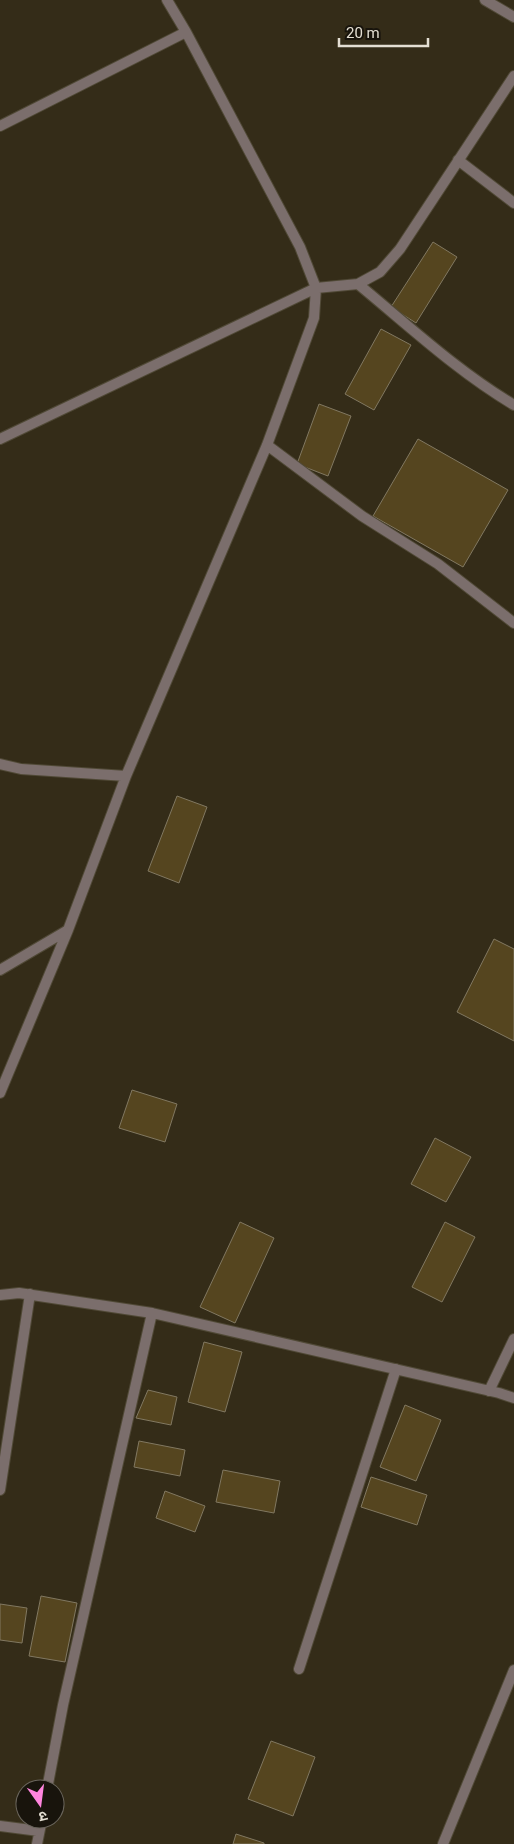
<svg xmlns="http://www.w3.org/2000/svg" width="514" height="1844" viewBox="0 0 514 1844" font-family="Roboto,'Noto Sans Devanagari',sans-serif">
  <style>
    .building { fill: #55451f; stroke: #817861 }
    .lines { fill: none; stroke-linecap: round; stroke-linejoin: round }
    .street-casing { stroke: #504936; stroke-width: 12 }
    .street { stroke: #7b6e6c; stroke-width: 10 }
  </style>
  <rect width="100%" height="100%" fill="#342c18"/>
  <path class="building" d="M433,242L457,257L416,323L391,307Z
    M381,329L411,345L374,410L345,394Z
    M319,404L351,416L328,476L297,464Z
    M418,439L508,490L463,567L373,516Z
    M177,796L207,807L179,883L148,871Z
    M494,939L514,949V1041L457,1012Z
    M132,1090L177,1104L165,1142L119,1128Z
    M435,1138L471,1157L446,1202L411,1184Z
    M240,1222L274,1238L235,1323L200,1307Z
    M445,1222L475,1237L442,1302L412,1287Z
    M204,1342L242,1352L225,1412L188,1402Z
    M148,1390L177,1397L171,1425L136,1418Z
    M405,1405L441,1420L416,1481L380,1467Z
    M139,1441L185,1450L180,1476L134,1467Z
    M223,1470L280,1481L274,1513L216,1502Z
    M371,1477L427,1495L417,1525L361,1507Z
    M165,1491L205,1506L195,1532L156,1518Z
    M41,1596L77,1603L65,1662L29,1656Z
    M0,1604L27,1608L22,1643L0,1640Z
    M271,1741L315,1757L293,1816L248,1799Z
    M236,1834L264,1843V1844H233Z"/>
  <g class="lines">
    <g class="street-casing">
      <path id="street" d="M485,0L514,17
        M0,126L186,32
        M458,160L514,203
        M358,284C409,326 457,371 514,405
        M0,439L316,288L358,284L380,272L400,249L514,76
        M267,445L362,516L438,564L514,623
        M0,764L21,769L126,776
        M0,970L68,930
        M0,1093L68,930L126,776L267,445L314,318L316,288L300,247L186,32L167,0
        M0,1295L19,1293L152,1313L499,1393L514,1398
        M489,1391L514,1339
        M0,1490L30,1294
        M299,1669L396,1369
        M47,1789L63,1705L152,1313
        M0,1826L39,1831
        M37,1844L42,1819
        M443,1844L514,1670"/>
    </g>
    <use href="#street" class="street"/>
  </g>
  <g transform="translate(40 1804) rotate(166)"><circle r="24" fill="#18140c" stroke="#6a655c"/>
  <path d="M0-4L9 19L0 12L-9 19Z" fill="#ff85de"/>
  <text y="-8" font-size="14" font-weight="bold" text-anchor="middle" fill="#e4dfd3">उ</text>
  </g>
  <path d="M339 38v8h89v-8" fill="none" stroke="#e4dfd3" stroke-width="2.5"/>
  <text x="346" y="38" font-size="15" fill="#e4dfd3" stroke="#18140c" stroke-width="4" paint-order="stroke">20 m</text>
</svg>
